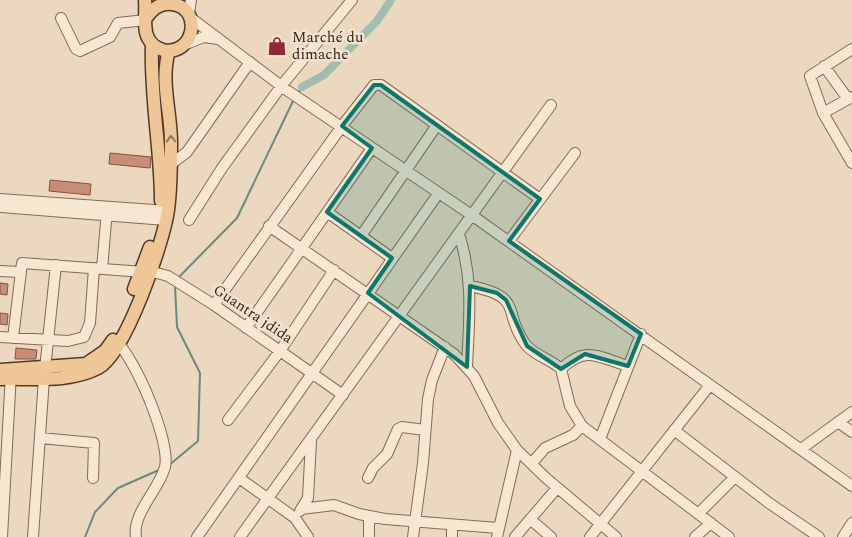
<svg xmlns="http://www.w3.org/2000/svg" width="852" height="537" viewBox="0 0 852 537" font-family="Spectral,serif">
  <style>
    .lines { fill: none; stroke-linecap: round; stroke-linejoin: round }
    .stream { stroke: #698a7e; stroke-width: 2 }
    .canal { stroke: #a1bdb1; stroke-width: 8 }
    .building { fill: #c98d75; stroke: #81503e }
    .minor-casing { stroke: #836957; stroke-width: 12 }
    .major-casing { stroke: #50382c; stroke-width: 15 }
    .minor { stroke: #f7e6d0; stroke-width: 10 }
    .major { stroke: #efc796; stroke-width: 12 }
    .oneway { stroke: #917659 }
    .marked { fill: #0f766e; fill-opacity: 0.2; stroke: #0f766e; stroke-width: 4; stroke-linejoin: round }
    .labels { text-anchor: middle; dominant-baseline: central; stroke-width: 5; stroke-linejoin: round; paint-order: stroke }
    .poi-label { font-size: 15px; fill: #33241c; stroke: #f3e3cd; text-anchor: start }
    .street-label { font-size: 15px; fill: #33241c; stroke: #f3e3cd }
  </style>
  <rect width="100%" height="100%" fill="#ecd8be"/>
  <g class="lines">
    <path class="stream" d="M298,93L302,87
      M177,279L237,218L294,99
      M168,466L198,441L200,373L177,327L175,286
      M85,537L95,512L118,488L159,470"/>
    <path class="canal" d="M302,87L324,75L377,21L391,0"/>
  </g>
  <path class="building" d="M110,153L151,157L150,168L109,164Z
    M50,180L91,184L90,195L49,191Z
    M0,283L8,284L7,295L0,294Z
    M0,313L8,314L7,325L0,324Z
    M16,348L37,350L36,359H15Z"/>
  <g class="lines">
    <g class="minor-casing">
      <path id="minor" d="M189,14L191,0
        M61,18L76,49L80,51L110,37L118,23L146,20
        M191,18L288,91L473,216L852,486
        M186,44L204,37L218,39
        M852,49L810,76L823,113L852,163
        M824,66L848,99
        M823,113L852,97
        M166,168L187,152L250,62
        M0,199L168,211
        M0,207L166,220
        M327,212L392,258
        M189,220L222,168L282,85L352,0
        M269,226L454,354L474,376L498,423L517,450L546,478L616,537
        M459,234C474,281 469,319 467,367
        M361,236L437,125
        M509,241L575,153
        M102,269L107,210
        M0,271L19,272
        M470,286C526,297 501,312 526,345C535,356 551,359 561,369L570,406L582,426L729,537
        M214,305L342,126L374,85H381L540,199
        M246,328L372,148
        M0,337L68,341L84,337L90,323L94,268
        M13,338L22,263L157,273L168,276L214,305L343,395
        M115,340C135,357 171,442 165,467C159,490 132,513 136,537
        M561,369C586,345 598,357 628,366
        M228,420L280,351L334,270
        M838,422L852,432
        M674,430L769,503L819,537
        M40,438L94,443L93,478
        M600,439L641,334
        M801,449L852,412
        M532,463L545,448L573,435L582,426
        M239,478L295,518L308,537
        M368,478L373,468L387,454L398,429L402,427L425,430
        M301,509L334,505L359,514L385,519L498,528
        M300,511L308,498L311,441
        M698,514L735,477
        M369,517V537
        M530,519L551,537
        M2,537L11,373
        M33,537L44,378L56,265
        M197,537L438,194
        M240,537L551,105
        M413,537L423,463L428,399L432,380L445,347
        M452,537V525
        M497,537L517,450
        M515,537L557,488
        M590,537L710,385
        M695,537L711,523
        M843,537L852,523"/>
    </g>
    <g class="major-casing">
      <path id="major" d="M145,0C146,11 143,29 148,38C151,44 156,48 163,50C194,57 204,8 172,4C160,2 152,9 146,18
        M152,44C150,97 161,149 161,201
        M134,289L150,247
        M0,370L86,364L105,351L113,340
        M0,379C31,378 70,383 98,368C125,355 164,241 168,210C171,188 171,164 171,142C171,112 160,80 169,51"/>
    </g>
    <use href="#minor" class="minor"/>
    <use href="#major" class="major"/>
  </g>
  <defs><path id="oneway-chevron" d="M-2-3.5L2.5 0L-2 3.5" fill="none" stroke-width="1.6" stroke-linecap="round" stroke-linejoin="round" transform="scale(1.25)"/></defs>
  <use class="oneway" href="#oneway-chevron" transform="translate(171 139) rotate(-92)"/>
  <path class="marked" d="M374,85H381L540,199L509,241L641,334L628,366L585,354L561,369L527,346L506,300L497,293L470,286L467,367L368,293L392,258L327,212L372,148L342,126Z"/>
  <defs>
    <g id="shop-bare" transform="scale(1.5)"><path d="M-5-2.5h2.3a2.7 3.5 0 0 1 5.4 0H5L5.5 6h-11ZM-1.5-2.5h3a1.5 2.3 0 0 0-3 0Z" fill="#902a38" stroke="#f3e3cd" stroke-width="2.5" paint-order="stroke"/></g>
  </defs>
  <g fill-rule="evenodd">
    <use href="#shop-bare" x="277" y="46"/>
  </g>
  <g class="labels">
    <g class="poi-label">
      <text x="292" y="37">Marché du<tspan x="292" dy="17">dimache</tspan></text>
    </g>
    <g class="street-label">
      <text transform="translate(253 314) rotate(34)">Guantra jdida</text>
    </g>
  </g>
</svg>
